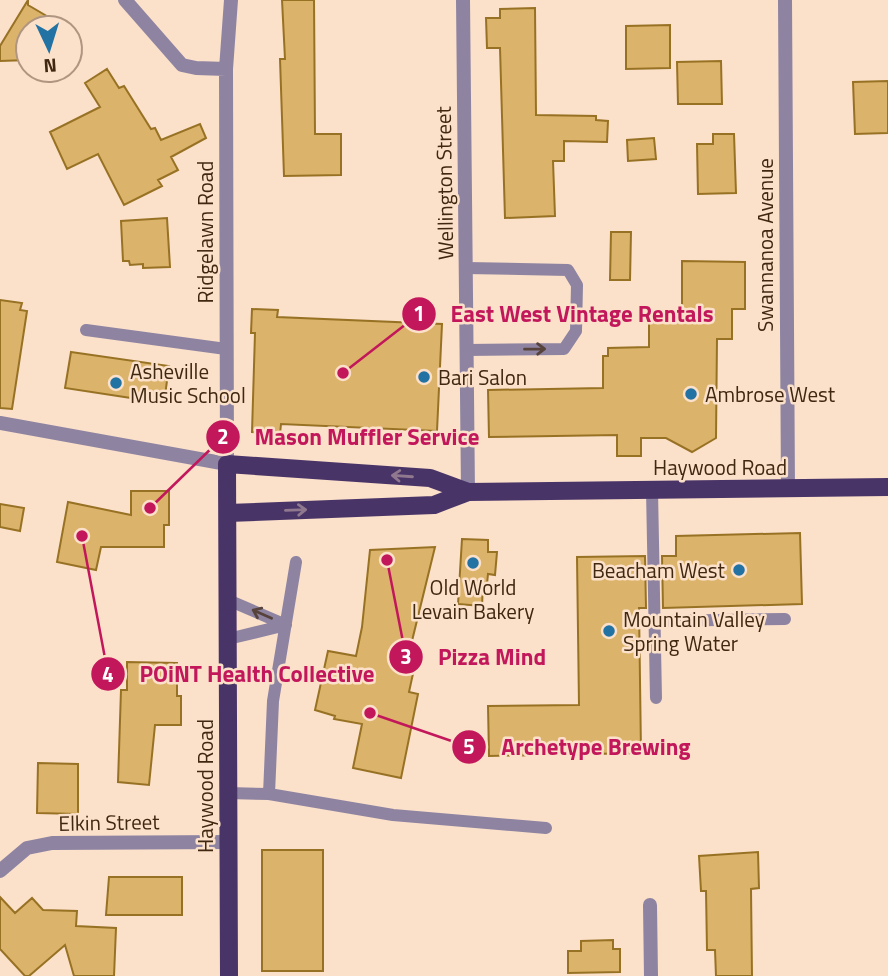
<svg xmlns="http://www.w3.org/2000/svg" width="888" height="976" viewBox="0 0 888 976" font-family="'Titillium Web',sans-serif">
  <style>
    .building { fill: #dcb36a; stroke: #987224; stroke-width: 2 }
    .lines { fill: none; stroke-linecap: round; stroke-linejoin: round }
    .service { stroke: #8e84a2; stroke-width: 12 }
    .minor { stroke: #8e84a2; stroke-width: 14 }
    .tertiary { stroke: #8e84a2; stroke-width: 14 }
    .primary { stroke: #493468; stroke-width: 18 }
    .oneway { stroke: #57433c }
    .oneway2 { stroke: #90798f }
    .poi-dot { fill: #2272a3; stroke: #fbe0ca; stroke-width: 2.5 }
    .labels { text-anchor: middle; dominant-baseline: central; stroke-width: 5; stroke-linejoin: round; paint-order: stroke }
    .street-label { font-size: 21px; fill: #402710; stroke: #fbe0ca }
    .poi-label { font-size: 21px; fill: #402710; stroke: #fbe0ca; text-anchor: start }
    .leader { fill: none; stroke: #c2185b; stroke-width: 2.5 }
    .callout-dot { fill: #c2185b; stroke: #fbe0ca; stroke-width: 2.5 }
    .mark-label { font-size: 21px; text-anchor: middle; font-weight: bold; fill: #fff }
    .callout-label { font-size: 23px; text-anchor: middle; font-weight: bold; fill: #c2185b; stroke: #fbe0ca; stroke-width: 5; stroke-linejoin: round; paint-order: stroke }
  </style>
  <rect width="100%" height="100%" fill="#fbe0ca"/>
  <path class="building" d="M28,0V5L67,28H28V60L0,61V46Z
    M282,0H314L315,134H341V175L284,176L280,59H285Z
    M535,8L536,115L596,116V120L608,121L607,142L564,141V161H553L555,216L505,218L500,48H487L486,18H500V9Z
    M670,25V68L626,69V26Z
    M721,61L722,104H678L677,62Z
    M107,69L119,88L124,86L151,129L155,128L161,140L200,124L206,138L171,157L178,170L158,180L162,186L124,205L98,154L67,169L50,132L100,107L85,83Z
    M888,81V133L855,134L853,82Z
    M713,134H734L736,193L698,194L697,144H713Z
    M654,138L656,159L628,161L627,140Z
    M167,218L170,267L143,268V264L130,265L129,261H123L121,221Z
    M611,232H631L630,280H610Z
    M682,261L745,262V309H732V339H717L716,438L692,452L666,438H641V456H617V435L489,437L488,390L603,388V356H608V348L649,347V316L682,315Z
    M0,300L22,303L20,310L27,311L12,409L0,408Z
    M252,309L278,310L277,317L442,324L437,431L281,424L280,434L252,432L255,333H251Z
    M71,352L169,366L164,403L65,388Z
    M131,491H169V525H164V547H101L96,570L57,562L68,502L131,515Z
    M0,504L24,508L20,531L0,527Z
    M800,533L802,604L663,608L662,556H676V536Z
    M462,539L488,540V552H497L495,575L488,574L487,584H483L482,606L458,604Z
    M435,547L411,645L419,646L409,692L418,694L401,778L353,768L362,724L334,719L335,716L315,710L328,651L356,656L362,627L370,550Z
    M645,556L646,608H639L641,753L489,756L488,706L579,705L577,557Z
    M127,662L177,663V696H181V725H155L149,785L118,782L121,690H127Z
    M38,763L78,764V814L37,813Z
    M262,850H323V971H262Z
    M758,852L759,888L751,889L752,976H716L715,950H707L706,891H701L699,856Z
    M109,877H182V915H106Z
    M0,897L15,913L32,898L43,910L77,911L76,926L116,928L114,976H74L65,945L29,976H25L0,949Z
    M613,940V949H620V972L568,973V951H581V941Z"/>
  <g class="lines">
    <path class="service" d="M466,268L568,270L577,285L576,331L564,349L467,350
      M86,330L226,349
      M652,490L656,698
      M656,621L785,619
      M228,639L286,625L228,600
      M228,793L269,794L393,815L546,828
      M269,794L273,701L296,562"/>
    <path class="minor" d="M125,0L182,65L196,68L226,69
      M463,0L468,492
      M785,0L788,489
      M227,464L226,69L231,0
      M0,871L27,848L52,843L228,842
      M650,905L651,976"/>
    <path class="tertiary" d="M0,423L227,464"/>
    <path class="primary" d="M228,513L434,505L468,492L888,487
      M229,976L227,464L430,478L468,492"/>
  </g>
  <defs><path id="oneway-shaft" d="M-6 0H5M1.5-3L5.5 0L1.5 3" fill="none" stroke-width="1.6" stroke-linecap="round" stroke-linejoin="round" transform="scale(1.75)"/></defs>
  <g class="oneway">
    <use href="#oneway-shaft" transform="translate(535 349) rotate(-1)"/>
    <use href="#oneway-shaft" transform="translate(262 614) rotate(-156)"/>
  </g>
  <g class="oneway2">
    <use href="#oneway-shaft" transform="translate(402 476) rotate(-176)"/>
    <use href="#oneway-shaft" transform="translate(296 510) rotate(-2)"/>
  </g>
  <g class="poi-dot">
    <circle cx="424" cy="377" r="7"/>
    <circle cx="116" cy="383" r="7"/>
    <circle cx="691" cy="394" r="7"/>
    <circle cx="473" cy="563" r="7"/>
    <circle cx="739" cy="570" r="7"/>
    <circle cx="609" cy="631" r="7"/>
  </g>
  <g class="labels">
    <g class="street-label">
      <text transform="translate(444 183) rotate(-91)">Wellington Street</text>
      <text transform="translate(205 232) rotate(-90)">Ridgelawn Road</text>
      <text transform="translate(765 245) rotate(-90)">Swannanoa Avenue</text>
      <text x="720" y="467">Haywood Road</text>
      <text transform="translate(205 786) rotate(-90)">Haywood Road</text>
      <text transform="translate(109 822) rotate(-1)">Elkin Street</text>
    </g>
    <g class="poi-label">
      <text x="130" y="371">Asheville<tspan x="130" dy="24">Music School</tspan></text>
      <text x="438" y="377">Bari Salon</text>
      <text x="705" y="394">Ambrose West</text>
      <text x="725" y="570" text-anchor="end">Beacham West</text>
      <text x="473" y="587" text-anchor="middle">Old World<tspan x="473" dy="24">Levain Bakery</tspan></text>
      <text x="623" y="619">Mountain Valley<tspan x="623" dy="24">Spring Water</tspan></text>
    </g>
  </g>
  <path class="leader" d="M343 373L419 314M150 508L223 437M387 560L406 657M82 536L108 674M370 713L469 747"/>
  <g class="callout-dot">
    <circle cx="343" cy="373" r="7"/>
    <circle cx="150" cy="508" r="7"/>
    <circle cx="387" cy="560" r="7"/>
    <circle cx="82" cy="536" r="7"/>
    <circle cx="370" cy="713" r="7"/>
    <circle cx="419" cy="314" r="18"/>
    <circle cx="223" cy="437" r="18"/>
    <circle cx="406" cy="657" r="18"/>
    <circle cx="108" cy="674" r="18"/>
    <circle cx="469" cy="747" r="18"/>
  </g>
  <g class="mark-label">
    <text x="419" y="321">1</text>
    <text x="223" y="444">2</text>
    <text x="406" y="664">3</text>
    <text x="108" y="682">4</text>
    <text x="469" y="754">5</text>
  </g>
  <g class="callout-label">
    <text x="582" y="322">East West Vintage Rentals</text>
    <text x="367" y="445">Mason Muffler Service</text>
    <text x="492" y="665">Pizza Mind</text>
    <text x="257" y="682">POiNT Health Collective</text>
    <text x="596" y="755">Archetype Brewing</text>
  </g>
  <g transform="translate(49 49) rotate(176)"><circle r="33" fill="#fbe0ca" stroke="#b09680" stroke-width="2"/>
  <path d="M0-5L12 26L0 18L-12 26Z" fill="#2272a3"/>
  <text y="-10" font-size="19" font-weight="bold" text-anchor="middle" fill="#402710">N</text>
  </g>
</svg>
